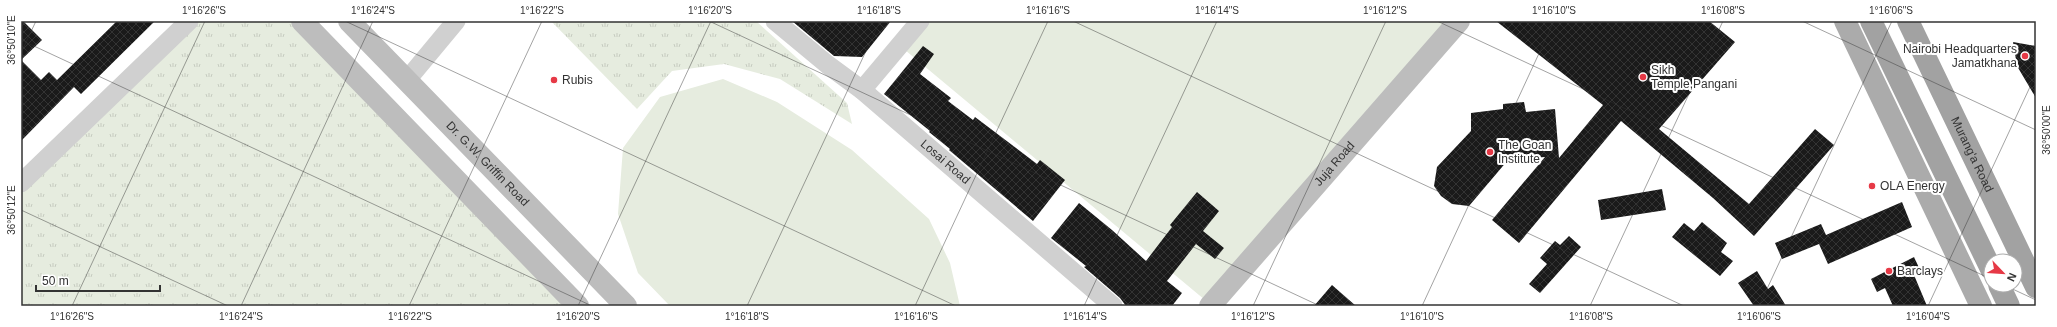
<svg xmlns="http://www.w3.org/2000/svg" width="2057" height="327" viewBox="0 0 2057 327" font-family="Helvetica,sans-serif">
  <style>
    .grass { fill: url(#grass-tufts) }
    .garden { fill: #e6ecdf }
    .building { fill: url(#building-cross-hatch) }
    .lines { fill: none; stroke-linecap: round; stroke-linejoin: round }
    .minor { stroke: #d0d0d0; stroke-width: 19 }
    .secondary { stroke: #bdbdbd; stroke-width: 22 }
    .primary { stroke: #ababab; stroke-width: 22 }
    .trunk { stroke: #a2a2a2; stroke-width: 22 }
    .ticks { fill: none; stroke: #333; stroke-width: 1; stroke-opacity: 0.45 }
    .poi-dot { fill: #e63946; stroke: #fff; stroke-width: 1.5 }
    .labels { text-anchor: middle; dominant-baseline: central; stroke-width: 4; stroke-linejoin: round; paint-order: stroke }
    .poi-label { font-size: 12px; fill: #333; stroke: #fff; text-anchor: start }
    .street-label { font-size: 12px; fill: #333; stroke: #fff }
    .neatline { fill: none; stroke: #333; stroke-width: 1.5 }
    .ticks-label { font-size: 10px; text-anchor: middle; fill: #333 }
  </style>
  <defs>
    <pattern id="grass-tufts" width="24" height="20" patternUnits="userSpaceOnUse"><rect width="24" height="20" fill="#e6ecdf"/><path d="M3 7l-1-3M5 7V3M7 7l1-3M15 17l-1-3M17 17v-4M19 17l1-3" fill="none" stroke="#c6cbc0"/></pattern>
    <pattern id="building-cross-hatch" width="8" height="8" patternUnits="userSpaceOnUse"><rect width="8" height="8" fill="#1a1a1a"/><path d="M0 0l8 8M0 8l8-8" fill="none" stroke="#333"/></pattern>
  </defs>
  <rect width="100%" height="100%" fill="#fff"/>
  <path class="grass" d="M189,21H302L578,306H21V186Z
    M551,21H756L847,103L852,124L780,79L724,64L672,71L637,109Z"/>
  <path class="garden" d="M920,21H1459L1211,305L899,45Z
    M723,79L777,102L852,150L929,219L950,263L960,306H670L638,273L618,214L623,148L660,97Z"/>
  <path class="building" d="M21,21H23L42,40L21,60L41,80L49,72L57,80L117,21H155L81,94L74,87L21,141Z
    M792,21H891L862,57L834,56Z
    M1496,21H1709L1735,42L1659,129L1749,204L1815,129L1834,145L1754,236L1713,198L1621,121L1519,243L1492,220L1545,157L1508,160L1469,206L1452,204L1441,196L1434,186L1437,167L1471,131V113L1503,109V104L1524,102L1526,112L1555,109L1559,158L1603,105Z
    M2013,42L2036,46V98L2017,66Z
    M923,46L934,54L920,74L951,98L948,101L973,120L975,117L1037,164L1040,160L1065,180L1033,221L949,150L950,149L929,132L930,131L884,94Z
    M1662,189L1666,210L1601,220L1598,200Z
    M1197,192L1219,211L1203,231L1224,248L1215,259L1196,244L1167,281L1182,293L1172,306H1126L1120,298L1084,267L1086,266L1051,238L1079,203L1112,230L1146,261L1172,227L1170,225Z
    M1902,202L1912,227L1828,264L1819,244L1782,259L1775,243L1821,224L1826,235Z
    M1702,222L1727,243L1721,252L1733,261L1720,276L1672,237L1684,223L1694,231Z
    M1569,236L1581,247L1540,293L1529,284L1547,264L1540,258L1555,241L1560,245Z
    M1914,257L1921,272L1914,275L1927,306H1893L1885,288L1877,292L1871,279Z
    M1757,271L1768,289L1773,285L1786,306H1754L1738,283Z
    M1332,285L1356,306H1314Z"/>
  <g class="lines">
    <g class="minor">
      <path id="s1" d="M775,21L828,65L862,90L1113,306"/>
      <path d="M407,80L456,21"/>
      <path d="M862,90L920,21"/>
      <path d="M21,183L189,21"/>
    </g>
    <g class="secondary">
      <path d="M302,21L578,306"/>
      <path id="s2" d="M349,21L626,306"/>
      <path id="s3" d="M1210,306L1459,21"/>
    </g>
    <path class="primary" d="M1845,21L1981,306"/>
    <g class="trunk">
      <path d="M1871,21L1991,269"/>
      <path id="s4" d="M1908,21L2036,287"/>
      <path d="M1999,285L2009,306"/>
    </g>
  </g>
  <path class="ticks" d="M345,21L956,306M709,21L1320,306M1073,21L1684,306M1437,21L1991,279M1802,21L2036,130M21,40L592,306M21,53L36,21M21,210L228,306M2004,285L2036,300M72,306L205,21M241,306L373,21M409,306L542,21M578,306L711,21M747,306L880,21M915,306L1048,21M1084,306L1217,21M1253,306L1386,21M1422,306L1554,21M1590,306L1723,21M1759,306L1892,21M1928,306L2036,74"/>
  <g class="poi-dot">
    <circle cx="2025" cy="56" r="4"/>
    <circle cx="1643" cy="77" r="4"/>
    <circle cx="554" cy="80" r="4"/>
    <circle cx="1490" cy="152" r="4"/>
    <circle cx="1872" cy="186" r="4"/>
    <circle cx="1889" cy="271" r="4"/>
  </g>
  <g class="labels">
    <g class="poi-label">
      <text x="2017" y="49" text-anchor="end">Nairobi Headquarters<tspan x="2017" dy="14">Jamatkhana</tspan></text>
      <text x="1651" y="70">Sikh<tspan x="1651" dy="14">Temple,Pangani</tspan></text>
      <text x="562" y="80">Rubis</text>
      <text x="1498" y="145">The Goan<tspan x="1498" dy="14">Institute</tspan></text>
      <text x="1880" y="186">OLA Energy</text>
      <text x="1897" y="271">Barclays</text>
    </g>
    <g class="street-label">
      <text stroke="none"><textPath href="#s4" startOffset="148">Murang'a Road</textPath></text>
      <text stroke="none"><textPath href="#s1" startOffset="221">Losai Road</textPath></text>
      <text stroke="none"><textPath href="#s2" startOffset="199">Dr. G.W. Griffin Road</textPath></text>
      <text stroke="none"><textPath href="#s3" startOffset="189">Juja Road</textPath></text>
    </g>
  </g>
  <rect width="2057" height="327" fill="none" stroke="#ffffff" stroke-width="44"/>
  <g transform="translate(2003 273) rotate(115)"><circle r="19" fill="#ffffff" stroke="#adadad"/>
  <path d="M0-3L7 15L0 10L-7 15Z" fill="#e63946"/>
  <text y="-6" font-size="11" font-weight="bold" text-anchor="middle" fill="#333333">N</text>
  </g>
  <path d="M36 285v6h124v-6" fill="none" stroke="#333333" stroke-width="2"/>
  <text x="42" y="285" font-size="12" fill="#333333" stroke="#ffffff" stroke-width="3" paint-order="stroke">50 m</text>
  <rect x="22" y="22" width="2013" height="283" class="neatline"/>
  <g class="ticks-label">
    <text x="204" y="14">1°16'26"S</text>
    <text x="373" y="14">1°16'24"S</text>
    <text x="542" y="14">1°16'22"S</text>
    <text x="710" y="14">1°16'20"S</text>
    <text x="879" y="14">1°16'18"S</text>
    <text x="1048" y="14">1°16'16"S</text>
    <text x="1217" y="14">1°16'14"S</text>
    <text x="1385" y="14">1°16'12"S</text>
    <text x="1554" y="14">1°16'10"S</text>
    <text x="1723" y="14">1°16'08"S</text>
    <text x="1891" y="14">1°16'06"S</text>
    <text transform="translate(11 40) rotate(-90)" y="4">36°50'10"E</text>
    <text transform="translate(2046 130) rotate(-90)" y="4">36°50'00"E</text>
    <text transform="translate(11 210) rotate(-90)" y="4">36°50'12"E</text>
    <text x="72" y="320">1°16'26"S</text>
    <text x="241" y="320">1°16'24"S</text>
    <text x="410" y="320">1°16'22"S</text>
    <text x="578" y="320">1°16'20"S</text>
    <text x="747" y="320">1°16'18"S</text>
    <text x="916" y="320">1°16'16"S</text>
    <text x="1085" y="320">1°16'14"S</text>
    <text x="1253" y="320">1°16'12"S</text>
    <text x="1422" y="320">1°16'10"S</text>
    <text x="1591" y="320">1°16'08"S</text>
    <text x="1759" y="320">1°16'06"S</text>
    <text x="1928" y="320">1°16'04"S</text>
  </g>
</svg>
